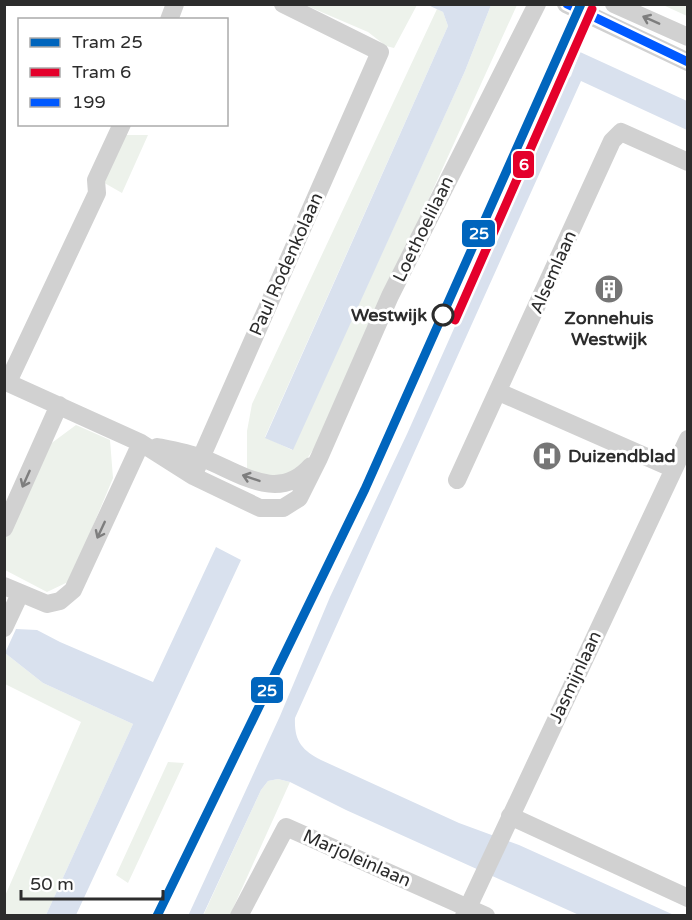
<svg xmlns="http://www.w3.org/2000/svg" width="692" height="920" viewBox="0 0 692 920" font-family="'Varela Round',sans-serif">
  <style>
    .green { fill: #edf2eb }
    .water { fill: #d9e1ee }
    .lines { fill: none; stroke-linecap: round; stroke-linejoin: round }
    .minor { stroke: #d1d1d1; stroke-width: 18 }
    .bus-1-casing { stroke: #fff; stroke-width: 14 }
    .bus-1 { stroke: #0059ff; stroke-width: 9 }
    .tram-1-casing { stroke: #fff; stroke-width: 14 }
    .tram-2-casing { stroke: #fff; stroke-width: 14 }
    .tram-1 { stroke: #0065bd; stroke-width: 9 }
    .tram-2 { stroke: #e4002b; stroke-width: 9 }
    .oneway { stroke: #7e7e7e }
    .stop-dot { fill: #fff; stroke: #2c2c2c; stroke-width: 3 }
    .labels { text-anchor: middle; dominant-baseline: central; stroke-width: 6; stroke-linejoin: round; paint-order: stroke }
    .street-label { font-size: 18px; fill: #2c2c2c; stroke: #fff }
    .stop-label { font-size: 18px; font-weight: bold; fill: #2c2c2c; stroke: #fff; text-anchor: end }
    .poi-label { font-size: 18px; font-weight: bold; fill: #2c2c2c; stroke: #fff }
    .line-badge { stroke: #fff; stroke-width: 2 }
    .badge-label { font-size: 16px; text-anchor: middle; font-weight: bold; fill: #fff }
  </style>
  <rect width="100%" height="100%" fill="#fff"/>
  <path class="green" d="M305,5H417L394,48L386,46L368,32Z
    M491,5H517L317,444L300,469L272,478L247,470V431L252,404L437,9L443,12L448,26L265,437L292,450L465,71Z
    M663,5H685L687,7V16Z
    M126,135H148L122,193L101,181Z
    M76,425L110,440L113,478L70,581L47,592L5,570L4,540L49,445Z
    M5,653L43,683L133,724L46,915L5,916V896L81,722L5,684Z
    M168,762L184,763L128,883L116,875Z
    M278,779L290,782L230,915L203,916L261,790L268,781Z"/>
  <path class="water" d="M428,5H491L465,71L293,450L265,438L448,26L443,12Z
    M580,52L687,101V130L581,81L295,718C294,741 302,750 321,760L459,823L519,845L674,915H579L346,810L290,782L278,779L268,781L261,790L203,915L188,916L280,716L330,597L407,434L562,86L571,76Z
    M216,547L241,560L76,915H46L133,724L43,683L5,653L16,629L37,630L60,642L153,682Z"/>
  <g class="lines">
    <path class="minor" d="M566,4L688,62
      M614,4L688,37
      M169,20L175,4
      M4,381L141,443L193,476L260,508H283L299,498L319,458L390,296L537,4
      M8,382L97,193L96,180L122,124
      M499,392L674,469
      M157,447C172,450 188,453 202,458C239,472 278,504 311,466
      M193,476L380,52L283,4
      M457,480L612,141L621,132L688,162
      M4,528L59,405
      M4,586L47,604L60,601L73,590L141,443
      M4,628L20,594
      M510,816L688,898
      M239,916L286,827L486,916
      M464,916L688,439"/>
    <g class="bus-1-casing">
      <path id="bus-1" d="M567,4L688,62"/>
    </g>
    <use href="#bus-1" class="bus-1"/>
    <g class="tram-1-casing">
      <path id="tram-1" d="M157,916L365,489L581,4"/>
    </g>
    <g class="tram-2-casing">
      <path id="tram-2" d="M455,320L592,9"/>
    </g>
    <use href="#tram-1" class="tram-1"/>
    <use href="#tram-2" class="tram-2"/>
  </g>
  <defs><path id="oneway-shaft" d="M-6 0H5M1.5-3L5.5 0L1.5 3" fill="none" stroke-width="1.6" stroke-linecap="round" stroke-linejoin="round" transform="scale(1.5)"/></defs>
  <g class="oneway">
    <use href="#oneway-shaft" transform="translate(651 20) rotate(-156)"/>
    <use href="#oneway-shaft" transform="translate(251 478) rotate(-161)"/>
    <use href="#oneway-shaft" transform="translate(26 479) rotate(114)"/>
    <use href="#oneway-shaft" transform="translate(101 530) rotate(115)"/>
  </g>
  <defs>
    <g id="building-disc" transform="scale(1.5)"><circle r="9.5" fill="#767676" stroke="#fff"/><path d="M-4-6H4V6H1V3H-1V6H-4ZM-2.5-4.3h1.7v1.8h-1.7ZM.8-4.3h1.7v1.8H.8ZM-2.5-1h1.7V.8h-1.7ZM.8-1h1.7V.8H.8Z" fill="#fff"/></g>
    <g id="hospital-disc" transform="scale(1.5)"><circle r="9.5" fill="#767676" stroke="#fff"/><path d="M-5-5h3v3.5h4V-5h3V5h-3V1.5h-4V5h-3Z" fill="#fff"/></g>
  </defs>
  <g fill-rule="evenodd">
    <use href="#building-disc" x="609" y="289"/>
    <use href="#hospital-disc" x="547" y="456"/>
  </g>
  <circle class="stop-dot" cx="443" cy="315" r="10"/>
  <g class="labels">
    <g class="street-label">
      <text transform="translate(423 229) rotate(-64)">Loethoelilaan</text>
      <text transform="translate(286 264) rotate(-66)">Paul Rodenkolaan</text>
      <text transform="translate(553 272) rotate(-66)">Alsemlaan</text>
      <text transform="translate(575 677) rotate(-65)">Jasmijnlaan</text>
      <text transform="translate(357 858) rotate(24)">Marjoleinlaan</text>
    </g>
    <g class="stop-label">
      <text x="427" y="315">Westwijk</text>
    </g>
    <g class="poi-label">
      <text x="609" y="318">Zonnehuis<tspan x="609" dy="21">Westwijk</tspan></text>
      <text x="568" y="456" text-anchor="start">Duizendblad</text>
    </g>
  </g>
  <g class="line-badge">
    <rect x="512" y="150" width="23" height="29" rx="6" fill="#e4002b"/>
    <rect x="461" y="219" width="35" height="29" rx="6" fill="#0065bd"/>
    <rect x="250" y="676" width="34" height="28" rx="6" fill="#0065bd"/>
  </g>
  <g class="badge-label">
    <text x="524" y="170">6</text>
    <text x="479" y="239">25</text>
    <text x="267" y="696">25</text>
  </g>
  <rect width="692" height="920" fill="none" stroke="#2c2c2c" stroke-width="12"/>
  <rect x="18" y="18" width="210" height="108" fill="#ffffff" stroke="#ababab" stroke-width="1.5"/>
  <rect x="30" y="38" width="30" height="9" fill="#0065bd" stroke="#ababab" stroke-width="1.5"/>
  <text x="72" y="48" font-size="18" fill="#2c2c2c">Tram 25</text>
  <rect x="30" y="68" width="30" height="9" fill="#e4002b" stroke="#ababab" stroke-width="1.5"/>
  <text x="72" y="78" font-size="18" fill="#2c2c2c">Tram 6</text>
  <rect x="30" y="98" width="30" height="9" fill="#0059ff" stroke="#ababab" stroke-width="1.5"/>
  <text x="72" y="108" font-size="18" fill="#2c2c2c">199</text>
  <path d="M21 890v9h142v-9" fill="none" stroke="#2c2c2c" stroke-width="3"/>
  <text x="30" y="890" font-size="18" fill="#2c2c2c" stroke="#ffffff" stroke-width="4.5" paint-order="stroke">50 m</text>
</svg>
